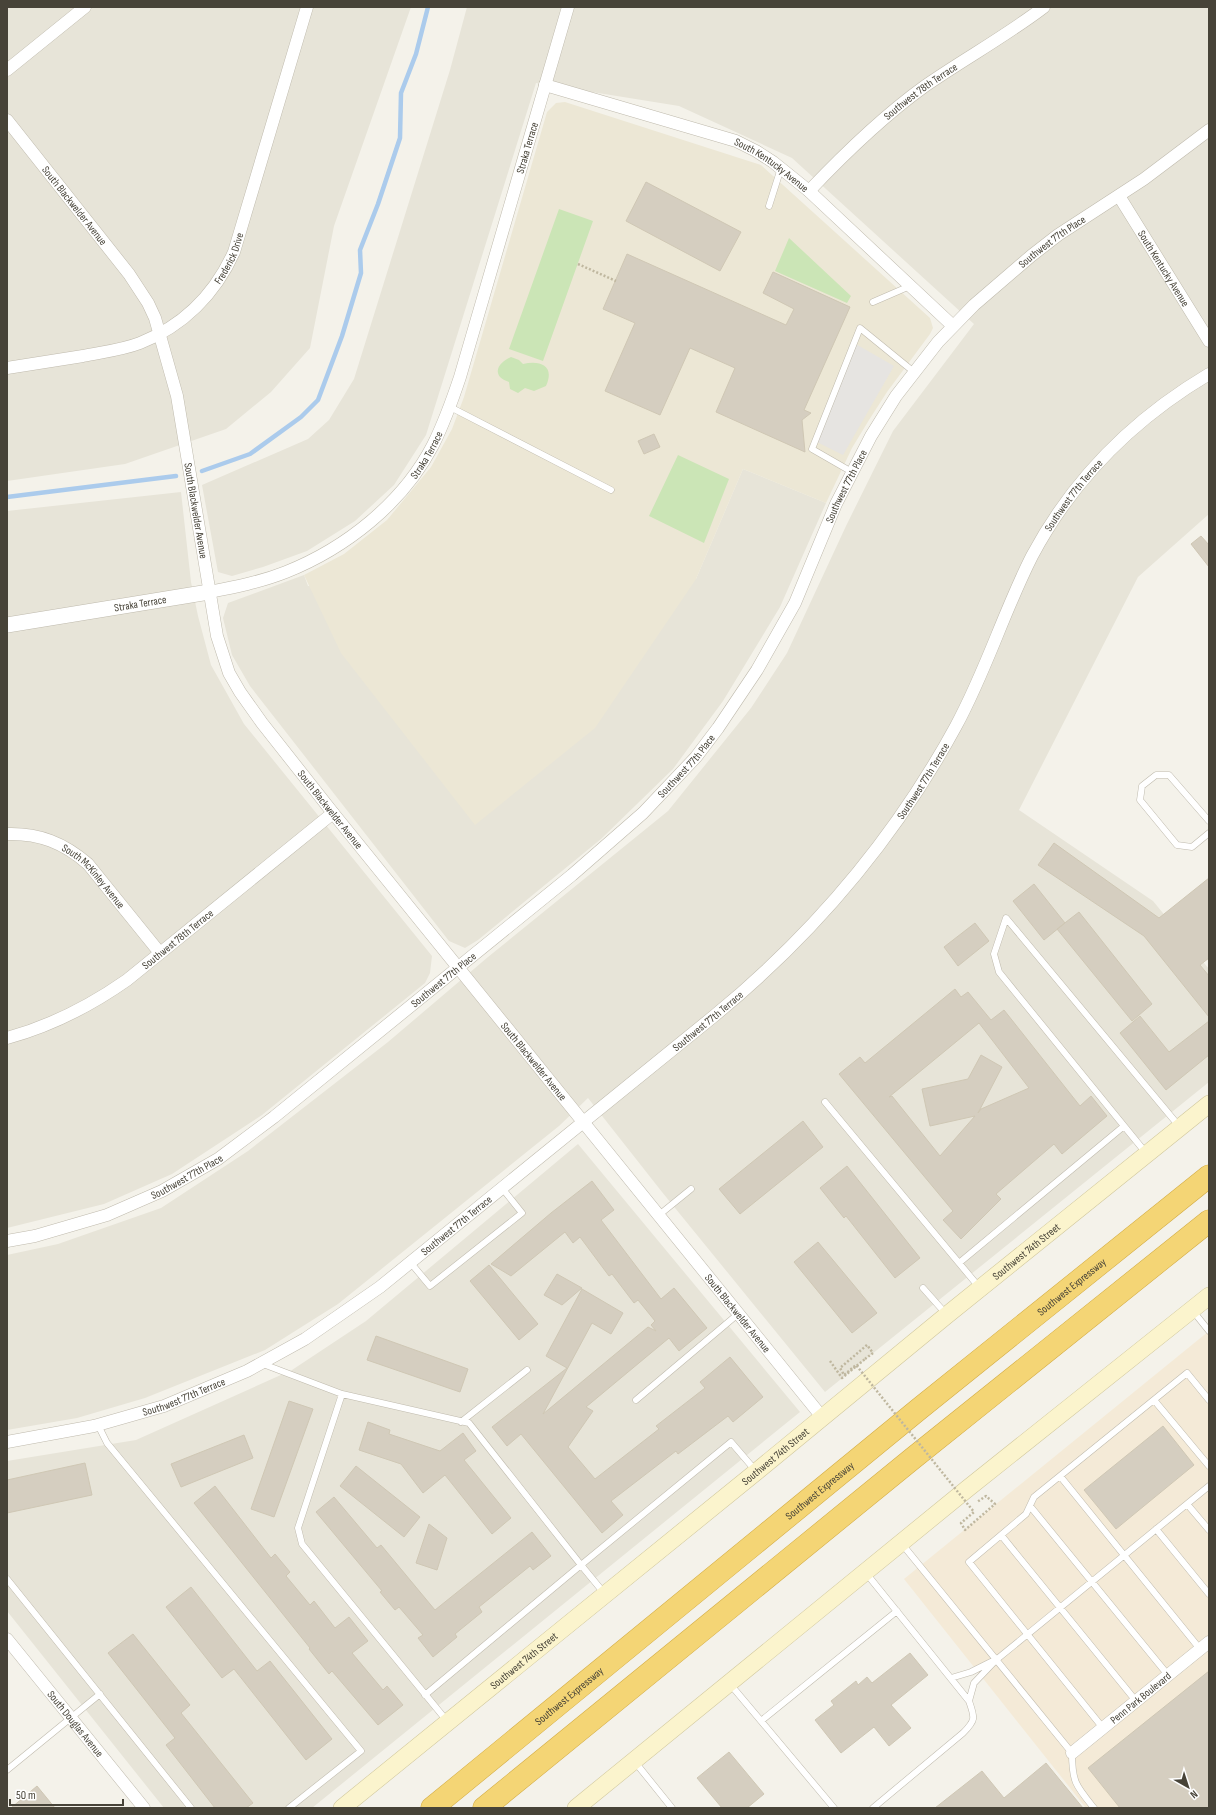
<svg xmlns="http://www.w3.org/2000/svg" width="1216" height="1815" viewBox="0 0 1216 1815" font-family="'Sofia Sans Condensed',sans-serif">
  <style>
    .residential { fill: #e7e4d8 }
    .commercial { fill: #f4ead7 }
    .education { fill: #ece7d5 }
    .green { fill: #cbe5b6 }
    .parking { fill: #e6e4e1 }
    .lines { fill: none; stroke-linecap: round; stroke-linejoin: round }
    .stream { stroke: #abcbec; stroke-width: 4.5 }
    .building { fill: #d5cec0; stroke: #cfc7b4; fill-rule: evenodd }
    .service-casing { stroke: #bfbaad; stroke-width: 7 }
    .minor-casing { stroke: #bfbaad; stroke-width: 13 }
    .tertiary-casing { stroke: #bfbaad; stroke-width: 16 }
    .secondary-casing { stroke: #d0c79c; stroke-width: 18 }
    .motorway-casing { stroke: #d3ac45; stroke-width: 23 }
    .path { stroke: #bfb79f; stroke-width: 2.5; stroke-dasharray: 2 2; stroke-linecap: butt }
    .service { stroke: #fff; stroke-width: 6 }
    .minor { stroke: #fff; stroke-width: 12 }
    .tertiary { stroke: #fff; stroke-width: 15 }
    .secondary { stroke: #fbf4cd; stroke-width: 17 }
    .motorway { stroke: #f4d575; stroke-width: 22 }
    .path-bridge { stroke: #bfb79f; stroke-width: 2.5; stroke-dasharray: 2 2; stroke-linecap: butt }
    .labels { text-anchor: middle; dominant-baseline: central; stroke-width: 3.5; stroke-linejoin: round; paint-order: stroke }
    .street-label { font-size: 11px; fill: #474338; stroke: #fff }
  </style>
  <rect width="100%" height="100%" fill="#f4f2ea"/>
  <path class="residential" d="M7,7H411L334,226L310,348L271,392L226,429L125,464L7,481Z
    M467,7H1209V514L1138,577L1019,810L1153,901L1209,969V1082L825,1392L662,1192L588,1098L559,1126L338,1304L265,1350L145,1398L77,1418L7,1430V1255L58,1244L161,1208L248,1151L388,1042L488,957L668,811L751,708L787,653L846,526L893,431L974,324L792,158L679,106L536,83L426,435L394,485L355,521L307,551L263,567L232,576L218,572L202,485L308,439L329,420L354,379L450,70Z
    M743,469L826,503L780,607L723,701L673,769L601,839L478,940L465,948L449,941L250,686L232,655L223,618L228,603L304,575L308,586L696,579Z
    M181,492L191,582L198,616L211,665L244,724L432,956L430,973L425,983L262,1115L172,1174L104,1204L7,1228V511Z
    M578,1144L800,1412L312,1808H164L7,1611V1461L136,1440L292,1370L366,1321Z"/>
  <path class="commercial" d="M1209,1331V1808H1086L904,1579Z"/>
  <path class="education" d="M565,102L761,165L930,318L933,328L930,334L887,392L869,420L852,448L826,503L743,469L696,579L595,728L475,825L341,653L304,575L344,554L387,520L431,467L452,429L464,397L547,112L556,103Z"/>
  <path class="green" d="M559,209L593,221L543,361L509,349Z
    M789,238L851,296L847,303L775,271Z
    M511,357L519,360L523,364C541,360 555,366 546,386L534,391L525,388L518,393L510,389L509,382C506,381 502,379 500,377C493,368 504,360 511,357Z
    M678,455L729,479L704,543L649,516Z"/>
  <path class="parking" d="M854,343L894,366L843,455L815,441Z"/>
  <g class="lines">
    <path class="stream" d="M202,471L250,454L301,417L318,400L342,336L361,273L360,250L378,204L400,138L401,93L416,54L428,7
      M7,497L176,476"/>
  </g>
  <path class="building" d="M646,182L741,232L720,271L626,221Z
    M627,254L786,325L794,309L763,293L773,272L850,307L804,410L811,413L802,420L805,452L716,412L735,368L690,348L660,415L605,391L635,323L603,309Z
    M654,434L660,447L644,454L638,441Z
    M1201,536L1209,545V567L1191,544Z
    M1054,843L1159,918L1209,878V958L1200,965L1209,976V1017L1144,936L1038,865Z
    M1034,884L1065,923L1044,940L1013,901Z
    M1079,912L1152,1004L1132,1021L1057,929Z
    M975,923L989,941L958,966L944,947Z
    M955,989L961,997L968,992L991,1020L1004,1010L1080,1106L1091,1096L1107,1116L1062,1154L1054,1144L996,1194L1001,1199L961,1239L943,1220L953,1211L839,1074L860,1057L865,1063ZM979,1023L1029,1088L981,1109L978,1113L1002,1067L981,1055L968,1079L922,1089L930,1126L975,1116L940,1156L892,1096L889,1097Z
    M1140,1016L1169,1052L1209,1021V1055L1166,1090L1120,1033Z
    M803,1121L823,1147L740,1214L719,1189Z
    M847,1166L920,1258L895,1278L846,1216L844,1218L820,1188Z
    M592,1181L614,1210L601,1220L661,1299L674,1288L707,1328L679,1351L669,1338L586,1407L593,1411L568,1447L595,1479L659,1429L656,1426L705,1388L700,1382L730,1357L763,1397L733,1422L728,1416L678,1454L676,1451L611,1501L623,1515L602,1533L521,1434L507,1446L492,1427L567,1368L546,1356L582,1289L623,1313L611,1334L592,1323L543,1414L648,1327L656,1331L651,1325L655,1321L638,1300L634,1303L612,1274L609,1276L580,1237L573,1243L565,1232L511,1276L491,1264L551,1213Z
    M818,1242L877,1313L852,1333L794,1262Z
    M489,1265L538,1324L519,1340L470,1281Z
    M557,1274L582,1288L562,1305L544,1295Z
    M376,1336L468,1369L460,1392L367,1360Z
    M289,1401L313,1409L274,1517L251,1509Z
    M368,1422L390,1430L389,1434L440,1451L463,1433L476,1451L464,1460L511,1518L492,1534L445,1475L423,1493L401,1464L359,1450Z
    M1163,1426L1194,1465L1116,1529L1084,1490Z
    M244,1435L253,1458L181,1487L171,1464Z
    M85,1463L92,1495L7,1513V1480Z
    M356,1466L420,1517L404,1537L340,1486Z
    M215,1486L271,1558L275,1554L290,1572L286,1576L310,1605L314,1601L335,1628L349,1617L368,1641L352,1653L383,1690L387,1686L403,1705L378,1725L332,1671L329,1674L309,1649L310,1648L194,1503Z
    M334,1497L377,1548L381,1545L435,1610L532,1532L551,1556L533,1570L530,1566L479,1607L482,1612L455,1634L457,1637L433,1657L418,1638L423,1635L399,1607L395,1610L380,1592L382,1591L316,1512Z
    M429,1524L447,1538L437,1570L416,1563Z
    M191,1587L257,1671L270,1661L332,1739L306,1760L234,1669L222,1678L166,1607Z
    M133,1634L190,1705L181,1713L253,1803L246,1808H215L166,1745L175,1738L108,1653Z
    M910,1653L928,1675L891,1705L911,1728L889,1746L874,1727L841,1753L815,1720L834,1705L831,1701L856,1681L858,1685L867,1677L872,1683Z
    M1209,1671V1808H1120L1088,1768Z
    M729,1752L764,1794L747,1808H722L697,1778Z
    M1046,1763L1083,1808H935L982,1771L1004,1798Z
    M37,1786L55,1808H11Z"/>
  <g class="lines">
    <g class="service-casing">
      <path id="service" d="M769,206L781,168
        M873,302L910,286
        M450,407L611,490
        M852,472L812,449L860,328L914,372
        M1209,821L1169,775H1156L1142,786L1140,800L1177,845L1192,847L1209,833
        M825,1102L979,1287
        M1146,1153L999,972L994,954L1006,918L1179,1126
        M659,1215L691,1189
        M410,1262L430,1286L522,1213L502,1188
        M959,1263L1124,1126
        M923,1288L947,1315
        M1193,1311L1209,1331
        M263,1364L342,1394
        M636,1400L738,1314
        M1154,1400L1209,1466
        M461,1422L527,1370
        M98,1425L107,1443L361,1751L289,1808
        M1060,1476L1200,1649
        M1187,1504L1209,1530
        M1030,1506L1168,1675
        M1156,1529L1209,1594
        M1001,1535L1136,1701
        M902,1544L1072,1753C1072,1782 1076,1786 1094,1808
        M866,1573L969,1701C975,1718 976,1720 963,1733L873,1808
        M7,1579L191,1808
        M604,1593L581,1565L731,1442L755,1470
        M951,1678L971,1672L991,1662
        M730,1684L834,1808
        M425,1695L581,1565L469,1423L342,1394L298,1528L302,1544L447,1721
        M969,1701L974,1683L996,1660L1209,1486
        M761,1721L897,1611
        M1103,1728L969,1562L1026,1514L1034,1497L1187,1373L1209,1400
        M635,1762L672,1808
        M7,1770L100,1694"/>
    </g>
    <g class="minor-casing">
      <g id="minor">
        <path d="M7,70L85,7"/>
        <path id="s1" d="M545,85L736,141L756,151L773,162L809,191L953,326"/>
        <path id="s2" d="M7,120L129,274L148,303L155,318L177,396L217,636L229,673L240,692L262,723L333,813L822,1417"/>
        <path id="s3" d="M809,191C845,153 882,117 925,86C964,59 1006,36 1044,7"/>
        <path id="s4" d="M1119,196L1209,341"/>
        <path id="s5" d="M7,368C32,364 57,360 83,356C102,352 122,350 140,343C183,326 215,294 234,252L307,7"/>
        <path id="s6" d="M209,592C235,587 261,582 286,572C346,548 403,503 433,445C444,423 452,401 460,377L568,7"/>
        <path id="s7" d="M7,834C39,833 64,843 88,864L160,953"/>
        <path id="s8" d="M7,1038C51,1026 90,1006 127,980L333,813"/>
        <path id="s9" d="M7,1241L35,1236L107,1215L162,1191L218,1159L274,1117L572,875L643,813L696,757L718,728L757,670L795,603L836,504L871,436L896,396L938,342L974,305L1031,256L1058,235L1144,179L1209,130"/>
        <path id="s10" d="M7,1442L94,1426L164,1406L247,1371L305,1339L380,1287L714,1016C814,934 894,840 956,726C986,671 1004,611 1032,556C1073,479 1135,418 1209,374"/>
        <path id="s11" d="M7,1639L144,1808"/>
        <path id="s12" d="M1072,1753L1209,1642"/>
      </g>
    </g>
    <g class="tertiary-casing">
      <g id="tertiary">
        <path id="s13" d="M7,625L209,592"/>
      </g>
    </g>
    <g class="secondary-casing">
      <g id="secondary">
        <path id="s14" d="M342,1808L756,1472L947,1315L1209,1104"/>
        <path d="M576,1808L967,1489L1209,1296"/>
      </g>
    </g>
    <g class="motorway-casing">
      <g id="motorway">
        <path id="s15" d="M432,1808L919,1409L1209,1176"/>
        <path d="M484,1808L912,1459L1209,1221"/>
      </g>
    </g>
    <path class="path" d="M578,264L616,281
      M830,1361L842,1378L865,1359"/>
    <use href="#service" class="service"/>
    <use href="#minor" class="minor"/>
    <use href="#tertiary" class="tertiary"/>
    <use href="#secondary" class="secondary"/>
    <use href="#motorway" class="motorway"/>
    <path class="path-bridge" d="M865,1359L873,1353L867,1345L840,1368L844,1375L856,1365L974,1512L961,1523L965,1530L995,1504L986,1496L977,1502"/>
  </g>
  <g class="labels">
    <g class="street-label">
      <text stroke="none"><textPath href="#s3" startOffset="150">Southwest 78th Terrace</textPath></text>
      <text stroke="none"><textPath href="#s6" startOffset="590">Straka Terrace</textPath></text>
      <text stroke="none"><textPath href="#s1" startOffset="242">South Kentucky Avenue</textPath></text>
      <text stroke="none"><textPath href="#s2" startOffset="109">South Blackwelder Avenue</textPath></text>
      <text stroke="none"><textPath href="#s9" startOffset="1488">Southwest 77th Place</textPath></text>
      <text stroke="none"><textPath href="#s5" startOffset="262">Frederick Drive</textPath></text>
      <text stroke="none"><textPath href="#s4" startOffset="85">South Kentucky Avenue</textPath></text>
      <text stroke="none"><textPath href="#s6" startOffset="266">Straka Terrace</textPath></text>
      <text stroke="none"><textPath href="#s9" startOffset="1164">Southwest 77th Place</textPath></text>
      <text stroke="none"><textPath href="#s10" startOffset="1479">Southwest 77th Terrace</textPath></text>
      <text stroke="none"><textPath href="#s2" startOffset="445">South Blackwelder Avenue</textPath></text>
      <text stroke="none"><textPath href="#s13" startOffset="135">Straka Terrace</textPath></text>
      <text stroke="none"><textPath href="#s9" startOffset="840">Southwest 77th Place</textPath></text>
      <text stroke="none"><textPath href="#s10" startOffset="1155">Southwest 77th Terrace</textPath></text>
      <text stroke="none"><textPath href="#s2" startOffset="781">South Blackwelder Avenue</textPath></text>
      <text stroke="none"><textPath href="#s7" startOffset="101">South McKinley Avenue</textPath></text>
      <text stroke="none"><textPath href="#s8" startOffset="199">Southwest 78th Terrace</textPath></text>
      <text stroke="none"><textPath href="#s9" startOffset="516">Southwest 77th Place</textPath></text>
      <text stroke="none"><textPath href="#s10" startOffset="831">Southwest 77th Terrace</textPath></text>
      <text stroke="none"><textPath href="#s2" startOffset="1105">South Blackwelder Avenue</textPath></text>
      <text stroke="none"><textPath href="#s9" startOffset="192">Southwest 77th Place</textPath></text>
      <text stroke="none"><textPath href="#s10" startOffset="507">Southwest 77th Terrace</textPath></text>
      <text stroke="none"><textPath href="#s14" startOffset="882">Southwest 74th Street</textPath></text>
      <text stroke="none"><textPath href="#s15" startOffset="825">Southwest Expressway</textPath></text>
      <text stroke="none"><textPath href="#s2" startOffset="1429">South Blackwelder Avenue</textPath></text>
      <text stroke="none"><textPath href="#s10" startOffset="183">Southwest 77th Terrace</textPath></text>
      <text stroke="none"><textPath href="#s14" startOffset="558">Southwest 74th Street</textPath></text>
      <text stroke="none"><textPath href="#s15" startOffset="501">Southwest Expressway</textPath></text>
      <text stroke="none"><textPath href="#s14" startOffset="234">Southwest 74th Street</textPath></text>
      <text stroke="none"><textPath href="#s15" startOffset="177">Southwest Expressway</textPath></text>
      <text stroke="none"><textPath href="#s12" startOffset="88">Penn Park Boulevard</textPath></text>
      <text stroke="none"><textPath href="#s11" startOffset="109">South Douglas Avenue</textPath></text>
    </g>
  </g>
  <rect width="1216" height="1815" fill="none" stroke="#474338" stroke-width="16"/>
  <g transform="translate(1188 1787) rotate(141)" stroke="#ffffff" stroke-width="3" paint-order="stroke">
  <path d="M0-3L7 15L0 10L-7 15Z" fill="#474338"/>
  <text y="-6" font-size="11" font-weight="bold" text-anchor="middle" fill="#474338">N</text>
  </g>
  <path d="M10 1799v6h113v-6" fill="none" stroke="#474338" stroke-width="2"/>
  <text x="16" y="1799" font-size="12" fill="#474338" stroke="#ffffff" stroke-width="3" paint-order="stroke">50 m</text>
</svg>
